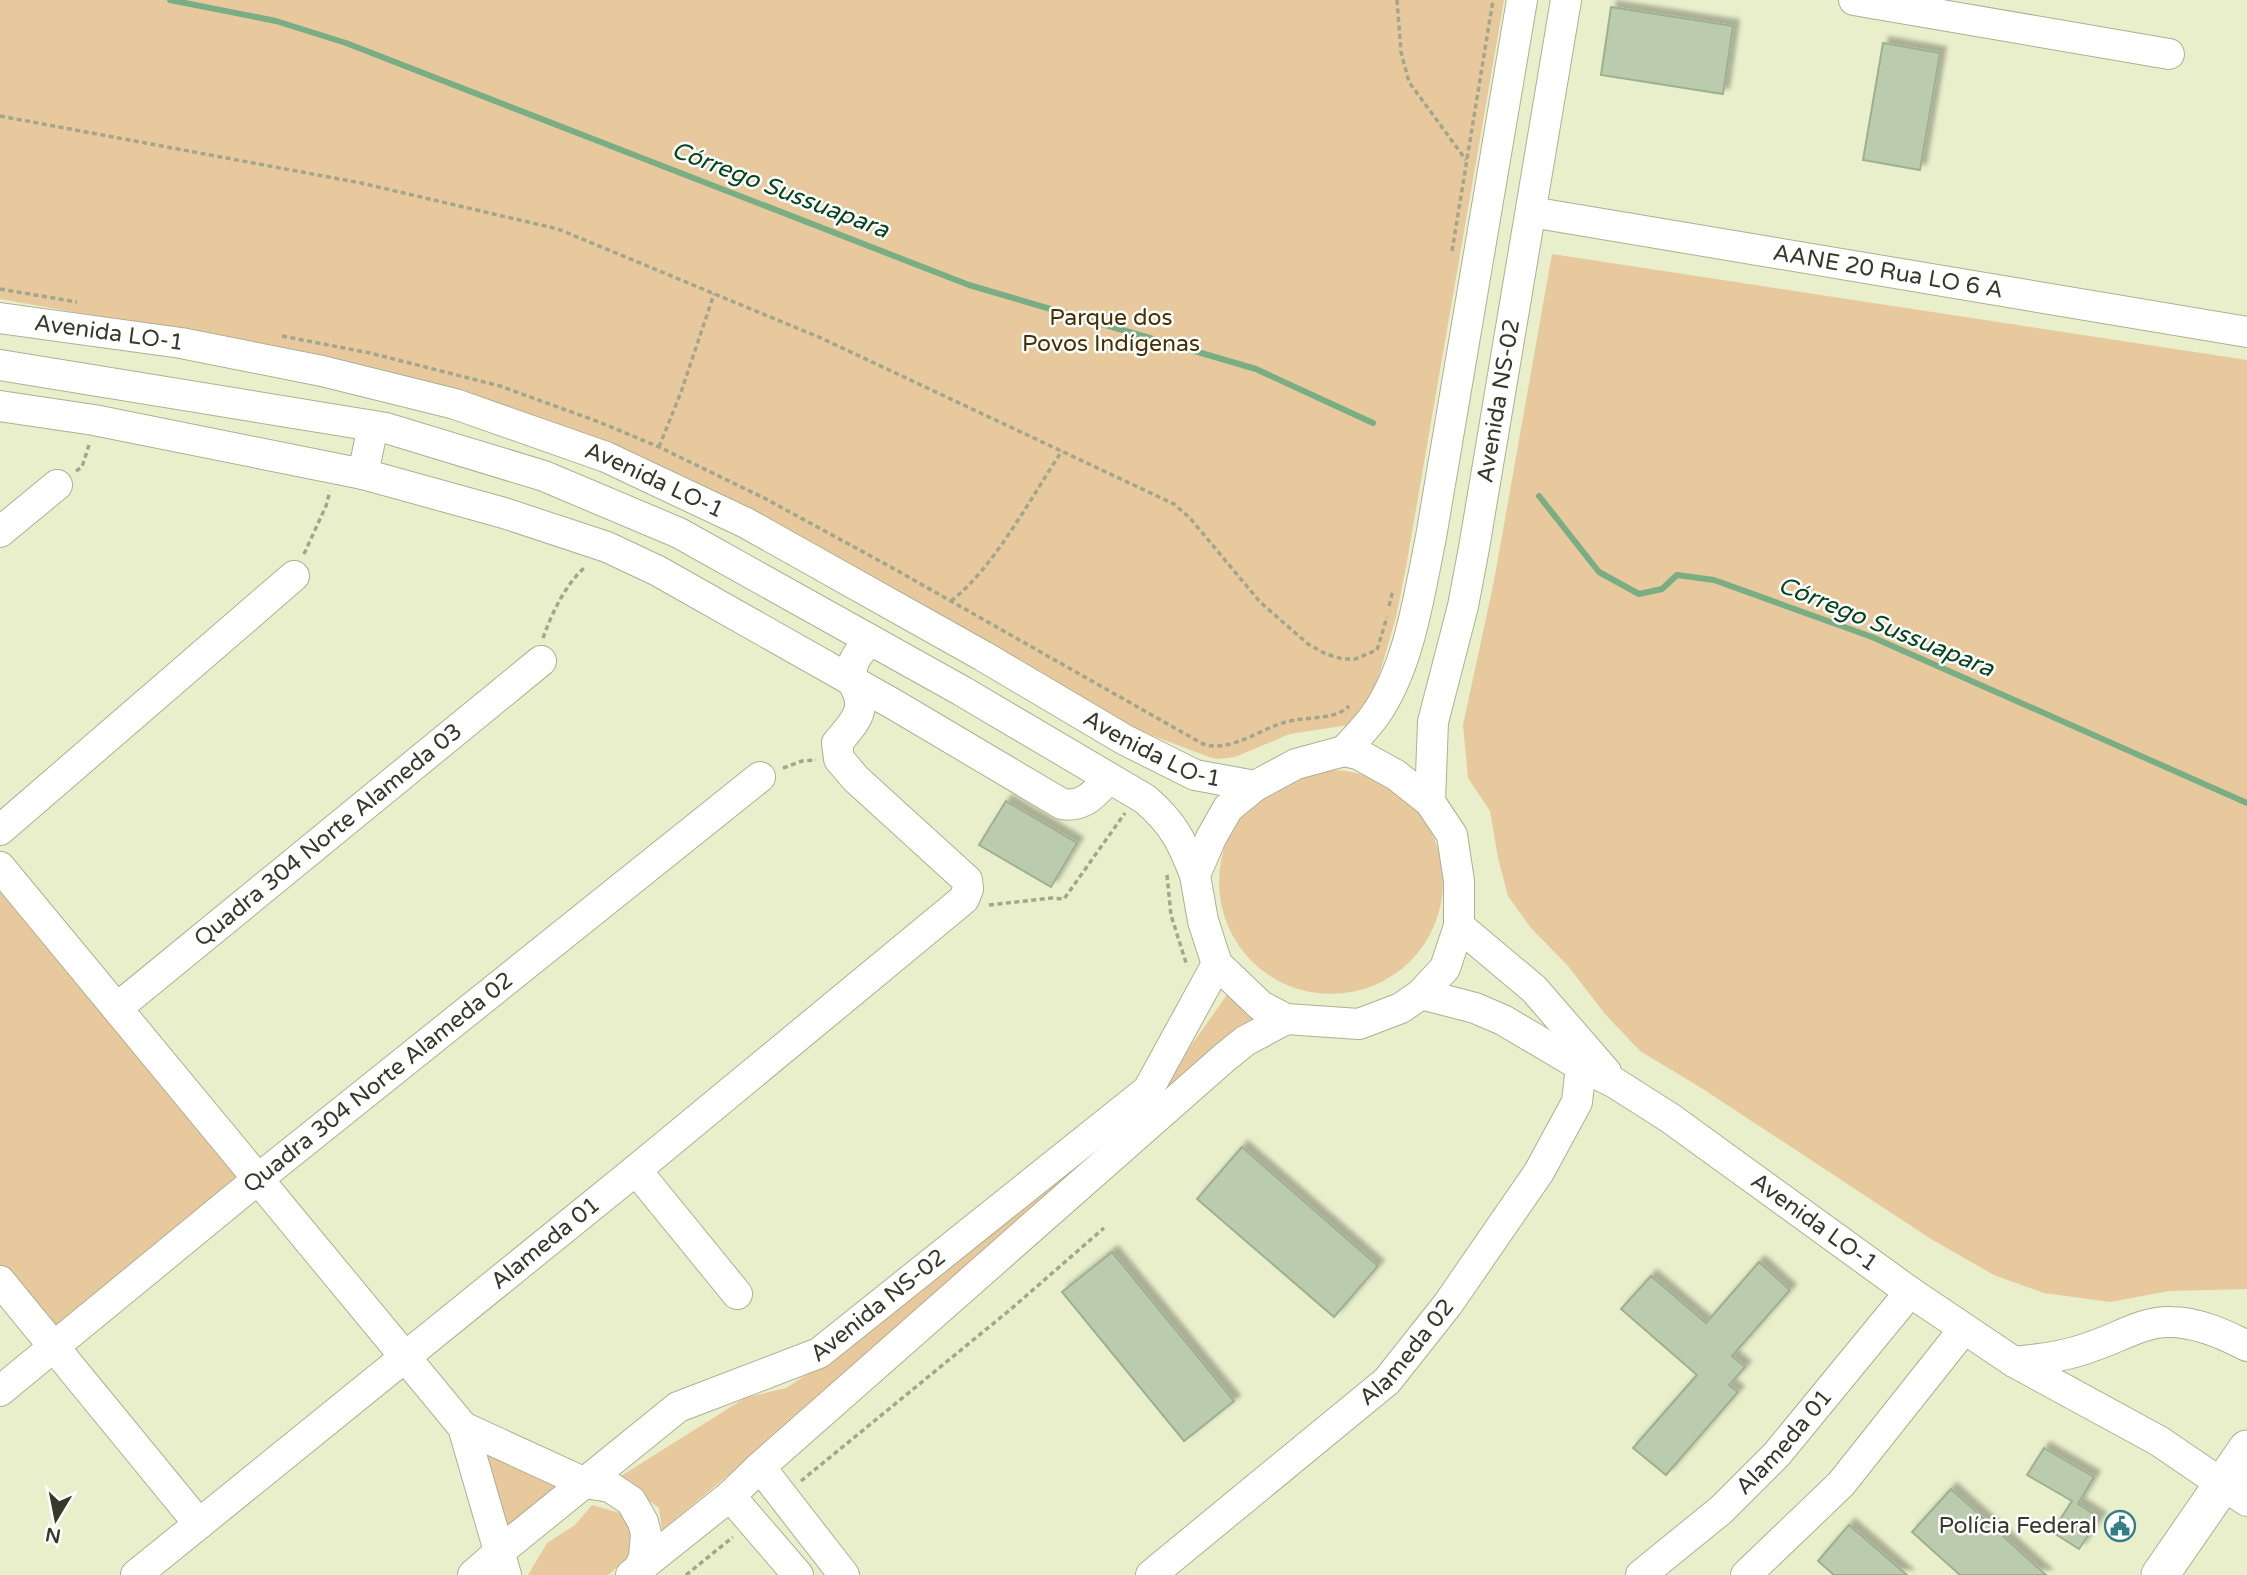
<svg xmlns="http://www.w3.org/2000/svg" width="2247" height="1575" viewBox="0 0 2247 1575" font-family="'Varela Round',sans-serif">
  <style>
    .green { fill: #e7c99d }
    .lines { fill: none; stroke-linecap: round; stroke-linejoin: round }
    .stream { stroke: #79ae84; stroke-width: 6 }
    .building { fill: #baccad; stroke: #9eb092; stroke-width: 2; filter: url(#shadow) }
    .minor-casing { stroke: #adb190; stroke-width: 32 }
    .major-casing { stroke: #adb190; stroke-width: 39 }
    .path { stroke: #a2a68b; stroke-width: 3.5; stroke-dasharray: 5 3.5; stroke-linecap: butt }
    .minor { stroke: #fff; stroke-width: 30 }
    .major { stroke: #fff; stroke-width: 37 }
    .labels { text-anchor: middle; dominant-baseline: central; stroke-width: 5; stroke-linejoin: round; paint-order: stroke }
    .street-label { font-size: 23px; fill: #37392b; stroke: #fff }
    .park-label { font-size: 23px; fill: #482f00; stroke: #fff }
    .poi-label { font-size: 23px; fill: #37392b; stroke: #fff; text-anchor: end }
    .water-label { font-size: 24px; font-style: italic; fill: #06461e; stroke: #fff }
  </style>
  <defs>
    <filter id="shadow"><feDropShadow dx="6" dy="-6" stdDeviation="2" flood-color="#0004"/></filter>
  </defs>
  <rect width="100%" height="100%" fill="#e9eecb"/>
  <path class="green" d="M0,0H1504L1406,567L1396,617L1375,689L1370,699L1348,725L1290,734L1235,757L1218,759L1209,757L1135,729L917,602L849,572L747,513L193,333L0,299Z
    M1552,254L2247,360V1289L2169,1291L2110,1302L2044,1293L1994,1275L1931,1239L1703,1089L1640,1051L1605,1014L1568,966L1531,928L1508,896L1498,858L1490,811L1468,778L1463,725L1494,581Z
    M1219 882a112 112 0 1 1 224 0a112 112 0 1 1-224 0Z
    M0,875L246,1177L55,1334L0,1269Z
    M1227,995L1262,1022L796,1419L662,1530L659,1508L632,1488L621,1476L745,1398L786,1388L856,1343L1155,1096Z
    M463,1427L585,1483L499,1552Z
    M592,1505L623,1514L634,1533L627,1559L608,1575H528L547,1543L575,1525Z"/>
  <g class="lines">
    <path class="stream" d="M170,0L276,21L346,43L969,285L1256,369L1373,423
      M1539,496L1599,572L1639,594L1662,589L1677,575L1714,580L1872,637L2247,803"/>
  </g>
  <path class="building" d="M1611,7L1733,26L1723,94L1601,75Z
    M1883,43L1940,53L1920,170L1863,160Z
    M1006,801L1077,843L1051,887L979,845Z
    M1242,1147L1378,1266L1334,1317L1197,1199Z
    M1112,1252L1234,1401L1184,1441L1062,1292Z
    M1759,1262L1790,1290L1732,1356L1745,1367L1729,1385L1738,1392L1666,1475L1633,1448L1697,1375L1621,1309L1651,1276L1706,1323Z
    M2044,1448L2094,1477L2078,1504L2100,1518L2079,1549L2052,1532L2072,1501L2027,1475Z
    M1951,1489L2046,1575H1960L1912,1532Z
    M1849,1525L1907,1575H1834L1818,1561Z"/>
  <g class="lines">
    <g class="minor-casing">
      <g id="minor">
        <path d="M1854,0L2169,54"/>
        <path id="s1" d="M1531,212L2247,332"/>
        <path id="s2" d="M0,318L181,343L322,371L455,404L606,457L746,523L983,656L1125,740L1195,775L1255,786"/>
        <path d="M0,365L386,428L544,476L679,533L962,691L1145,799C1173,823 1182,841 1195,875"/>
        <path d="M0,406L94,420L363,474L504,513L607,547L658,571L895,705L1062,804C1084,808 1095,793 1109,778"/>
        <path d="M363,474L373,426"/>
        <path d="M0,532L57,485"/>
        <path d="M1344,751L1358,754L1396,775L1430,802L1452,835L1459,881V926L1445,968L1421,994L1401,1008L1359,1024L1286,1019L1261,1006L1217,964L1203,921L1195,875L1211,838L1228,808L1255,786L1296,764Z"/>
        <path d="M1344,751C1355,739 1367,727 1376,714C1410,664 1419,595 1431,537L1522,0"/>
        <path id="s3" d="M1430,802L1433,722L1463,606L1474,548L1566,0"/>
        <path d="M0,830L294,576"/>
        <path d="M0,867L463,1427L506,1575"/>
        <path d="M1459,926L1534,989L1606,1072"/>
        <path id="s4" d="M1421,994L1475,1008L1503,1020L1581,1066L1615,1083L1670,1118L1910,1292L2014,1362L2159,1441L2247,1501"/>
        <path id="s5" d="M117,1008L541,661"/>
        <path d="M636,1170L737,1294"/>
        <path d="M0,1281L199,1524"/>
        <path d="M2014,1362C2041,1359 2068,1356 2093,1346C2118,1338 2144,1321 2170,1322C2197,1322 2224,1334 2247,1346"/>
        <path id="s6" d="M0,1391L258,1179L760,777"/>
        <path d="M463,1427L585,1483L610,1487L631,1501L643,1522L646,1534L644,1557L639,1569"/>
        <path d="M760,1467L844,1575"/>
        <path d="M730,1496L798,1575"/>
        <path id="s7" d="M136,1575L636,1170L964,899L968,889L967,880L856,779L839,759L837,743C845,733 860,719 860,705C861,697 857,691 854,684C846,666 859,652 870,640"/>
        <path id="s8" d="M473,1575L499,1552L678,1407L819,1353L1148,1090L1217,964"/>
        <path d="M631,1575L730,1496L760,1467L1224,1058L1245,1041L1286,1019"/>
        <path id="s9" d="M1151,1575L1387,1381L1448,1304L1539,1172L1577,1102L1581,1066"/>
        <path id="s10" d="M1641,1575L1721,1510L1777,1454L1910,1292"/>
        <path d="M1746,1575L1841,1484L1964,1329"/>
      </g>
    </g>
    <g class="major-casing">
      <path id="major" d="M2160,1575L2247,1449"/>
    </g>
    <path class="path" d="M1397,0L1401,52L1409,82L1466,160
      M0,116L361,183L558,229L821,338L1174,504L1190,518L1260,602L1308,644L1326,654L1343,659H1355L1377,650
      M1452,251L1493,0
      M0,289L77,302
      M282,336L370,353L500,386L599,422L659,447L766,499L889,566L1203,744C1231,753 1259,729 1286,722C1306,716 1334,721 1349,706
      M659,447L681,392L714,294
      M76,471L82,467L89,445
      M304,554L326,506L330,491
      M951,601C994,568 1031,497 1062,451
      M1389,606L1393,590
      M543,638C552,613 565,585 585,567
      M1377,650L1387,617
      M783,768L802,761L816,760
      M1167,875L1171,915L1187,966
      M989,905L1052,898L1064,899L1125,813
      M801,1481L1011,1309L1104,1228
      M686,1575L733,1537"/>
    <use href="#minor" class="minor"/>
    <use href="#major" class="major"/>
  </g>
  <defs>
    <g id="civic-ring" transform="scale(1.575)"><circle r="9.5" fill="#fff" stroke="#367e86" stroke-width="1.5"/><path d="M-.6-6.5H3V-4.5H.6V-3L4-1V1h2V6H-6V1h2V-1L-.6-3ZM-1.2 2.5V6h2.4V2.5Z" fill="#367e86"/></g>
  </defs>
  <g fill-rule="evenodd">
    <use href="#civic-ring" x="2120" y="1526"/>
  </g>
  <g class="labels">
    <g class="street-label">
      <text stroke="none"><textPath href="#s1" startOffset="362">AANE 20 Rua LO 6 A</textPath></text>
      <text stroke="none"><textPath href="#s2" startOffset="110">Avenida LO-1</textPath></text>
      <text stroke="none"><textPath href="#s3" startOffset="408">Avenida NS-02</textPath></text>
      <text stroke="none"><textPath href="#s2" startOffset="677">Avenida LO-1</textPath></text>
      <text stroke="none"><textPath href="#s2" startOffset="1244">Avenida LO-1</textPath></text>
      <text stroke="none"><textPath href="#s5" startOffset="273">Quadra 304 Norte Alameda 03</textPath></text>
      <text stroke="none"><textPath href="#s6" startOffset="488">Quadra 304 Norte Alameda 02</textPath></text>
      <text stroke="none"><textPath href="#s4" startOffset="458">Avenida LO-1</textPath></text>
      <text stroke="none"><textPath href="#s7" startOffset="527">Alameda 01</textPath></text>
      <text stroke="none"><textPath href="#s8" startOffset="492">Avenida NS-02</textPath></text>
      <text stroke="none"><textPath href="#s9" startOffset="340">Alameda 02</textPath></text>
      <text stroke="none"><textPath href="#s10" startOffset="196">Alameda 01</textPath></text>
    </g>
    <g class="park-label">
      <text x="1111" y="318">Parque dos<tspan x="1111" dy="26">Povos Indígenas</tspan></text>
    </g>
    <g class="poi-label">
      <text x="2097" y="1526">Polícia Federal</text>
    </g>
    <g class="water-label">
      <text transform="translate(780 190) rotate(21)">Córrego Sussuapara</text>
      <text transform="translate(1886 627) rotate(22)">Córrego Sussuapara</text>
    </g>
  </g>
  <g transform="translate(56 1519) rotate(190)" stroke="#ffffff" stroke-width="5" paint-order="stroke">
  <path d="M0-5L12 26L0 18L-12 26Z" fill="#37392b"/>
  <text y="-10" font-size="19" font-weight="bold" text-anchor="middle" fill="#37392b">N</text>
  </g>
</svg>
